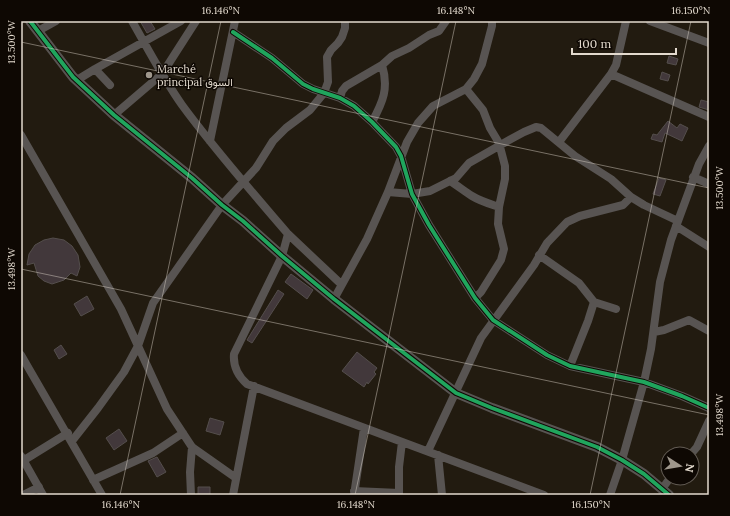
<svg xmlns="http://www.w3.org/2000/svg" width="730" height="516" viewBox="0 0 730 516" font-family="Lora,Vazirmatn,serif">
  <style>
    .building { fill: #42383b; stroke: #544e4c }
    .lines { fill: none; stroke-linecap: round; stroke-linejoin: round }
    .minor { stroke: #585452; stroke-width: 8 }
    .tertiary { stroke: #585452; stroke-width: 10 }
    .cycleway-casing { stroke: #0e0803; stroke-width: 6 }
    .cycleway { stroke: #20a55d; stroke-width: 4 }
    .ticks { fill: none; stroke: #e3dace; stroke-width: 1; stroke-opacity: 0.45 }
    .poi-dot { fill: #9f978c; stroke: #0e0803; stroke-width: 1.5 }
    .labels { text-anchor: middle; dominant-baseline: central; stroke-width: 3; stroke-linejoin: round; paint-order: stroke }
    .poi-label { font-size: 11px; fill: #e3dace; stroke: #0e0803; text-anchor: start }
    .neatline { fill: none; stroke: #e3dace; stroke-width: 1.5 }
    .ticks-label { font-size: 10px; text-anchor: middle; fill: #e3dace }
  </style>
  <rect width="100%" height="100%" fill="#221b10"/>
  <path class="building" d="M140,21H150L155,29L147,33Z
    M669,56L678,59L676,65L667,63Z
    M662,72L670,75L668,81L660,79Z
    M701,100L709,102V110L699,107Z
    M668,121L677,128L680,124L688,128L682,141L665,133L662,142L651,139L653,134L657,135Z
    M659,178L666,180L660,196L653,194Z
    M53,238L64,240L72,246L78,255L80,267L77,276L71,273L64,280L52,284L44,281L38,276L34,263L27,265L29,254L35,245L44,240Z
    M291,274L313,290L307,299L285,282Z
    M278,290L284,294L252,343L247,340Z
    M87,296L94,309L81,316L74,304Z
    M61,345L67,354L59,359L54,350Z
    M357,352L377,368L374,372L376,374L368,384L367,382L364,387L342,371Z
    M210,418L224,422L220,435L206,431Z
    M119,429L127,441L114,450L106,438Z
    M157,457L166,472L157,477L148,461Z
    M198,487H210V495H198Z"/>
  <g class="lines">
    <path class="minor" d="M132,21C148,49 163,78 182,105C215,150 252,192 288,234L282,256L234,354C233,365 238,376 247,384L544,495
      M650,21L709,43
      M38,31L56,21
      M233,32L272,58L303,84L313,89L340,98L354,106L372,122L396,147L401,156L412,194L429,225L475,298L493,320L547,355L570,366L644,382L682,396L709,408
      M611,74L709,117
      M77,80L95,69
      M110,85L95,69L181,21
      M466,89L483,110L490,128L499,143L505,166V179L499,207L498,224L504,249L501,260L481,292L475,298
      M340,98L342,91L346,86L382,65L392,56L409,48L429,35L439,31L446,21
      M114,115L162,74L196,21
      M372,122C383,102 389,88 382,65
      M21,135L121,309L167,409L192,447L236,478
      M210,141L235,21
      M559,142L611,74L616,65L626,21
      M693,177L709,184
      M450,181C458,186 464,191 472,196C480,201 490,204 499,207
      M388,192L412,194L430,191L456,178L469,163L511,139L524,132L536,127L541,128L575,156L611,179L631,197L644,205L678,221
      M676,226L709,247
      M288,234L341,284
      M539,255L579,283L594,302L616,309
      M334,299L367,239L388,192L407,142L418,123L433,106L466,89L474,79L482,64L492,26V21
      M654,332L664,330L689,320L709,331
      M21,355L102,495
      M570,366L588,321L594,302
      M72,441L98,408L124,372L138,346L153,303L222,205L256,168L273,141L286,128L310,110L324,93L328,82L327,57L331,50L338,43L342,37L345,28V21
      M428,451L481,338L534,265L547,243L567,222L580,216L623,205L631,197
      M691,454L697,447L709,421
      M438,455L442,495
      M21,456L43,495
      M21,462L68,433
      M93,480L153,453L183,433
      M662,489L670,478
      M354,491L399,493
      M23,495L39,487
      M191,495L190,472L192,447
      M233,495L254,386
      M354,495L364,428
      M399,495V467L402,442
      M610,495L622,460L644,382L651,349L660,282L671,240L699,164L709,146"/>
    <path class="tertiary" d="M30,21L73,77L114,115L192,178L222,205L243,221L282,256L334,299L456,393L492,408L597,447L622,460L644,474L669,495"/>
    <g class="cycleway-casing">
      <path id="cycleway" d="M30,21L73,77L114,115L192,178L222,205L243,221L282,256L334,299L456,393L492,408L597,447L622,460L644,474L669,495
        M233,32L272,58L303,84L313,89L340,98L354,106L372,122L396,147L401,156L412,194L429,225L475,298L493,320L547,355L570,366L644,382L682,396L709,408"/>
    </g>
    <use href="#cycleway" class="cycleway"/>
  </g>
  <path class="ticks" d="M21,42L709,188M21,269L709,415M120,495L221,21M355,495L456,21M590,495L691,21"/>
  <circle class="poi-dot" cx="149" cy="75" r="4"/>
  <g class="labels">
    <g class="poi-label">
      <text x="157" y="69">Marché<tspan x="157" dy="13">principal السوق</tspan></text>
    </g>
  </g>
  <rect width="730" height="516" fill="none" stroke="#0e0803" stroke-width="44"/>
  <g transform="translate(680 466) rotate(102)"><circle r="19" fill="#0e0803" stroke="#635c54"/>
  <path d="M0-3L7 15L0 10L-7 15Z" fill="#9f978c"/>
  <text y="-6" font-size="11" font-weight="bold" text-anchor="middle" fill="#e3dace">N</text>
  </g>
  <path d="M572 48v6h104v-6" fill="none" stroke="#e3dace" stroke-width="2"/>
  <text x="578" y="48" font-size="12" fill="#e3dace" stroke="#0e0803" stroke-width="3" paint-order="stroke">100 m</text>
  <rect x="22" y="22" width="686" height="472" class="neatline"/>
  <g class="ticks-label">
    <text x="221" y="14">16.146°N</text>
    <text x="456" y="14">16.148°N</text>
    <text x="691" y="14">16.150°N</text>
    <text transform="translate(11 42) rotate(-90)" y="4">13.500°W</text>
    <text transform="translate(719 188) rotate(-90)" y="4">13.500°W</text>
    <text transform="translate(11 269) rotate(-90)" y="4">13.498°W</text>
    <text transform="translate(719 415) rotate(-90)" y="4">13.498°W</text>
    <text x="121" y="508">16.146°N</text>
    <text x="356" y="508">16.148°N</text>
    <text x="591" y="508">16.150°N</text>
  </g>
</svg>
